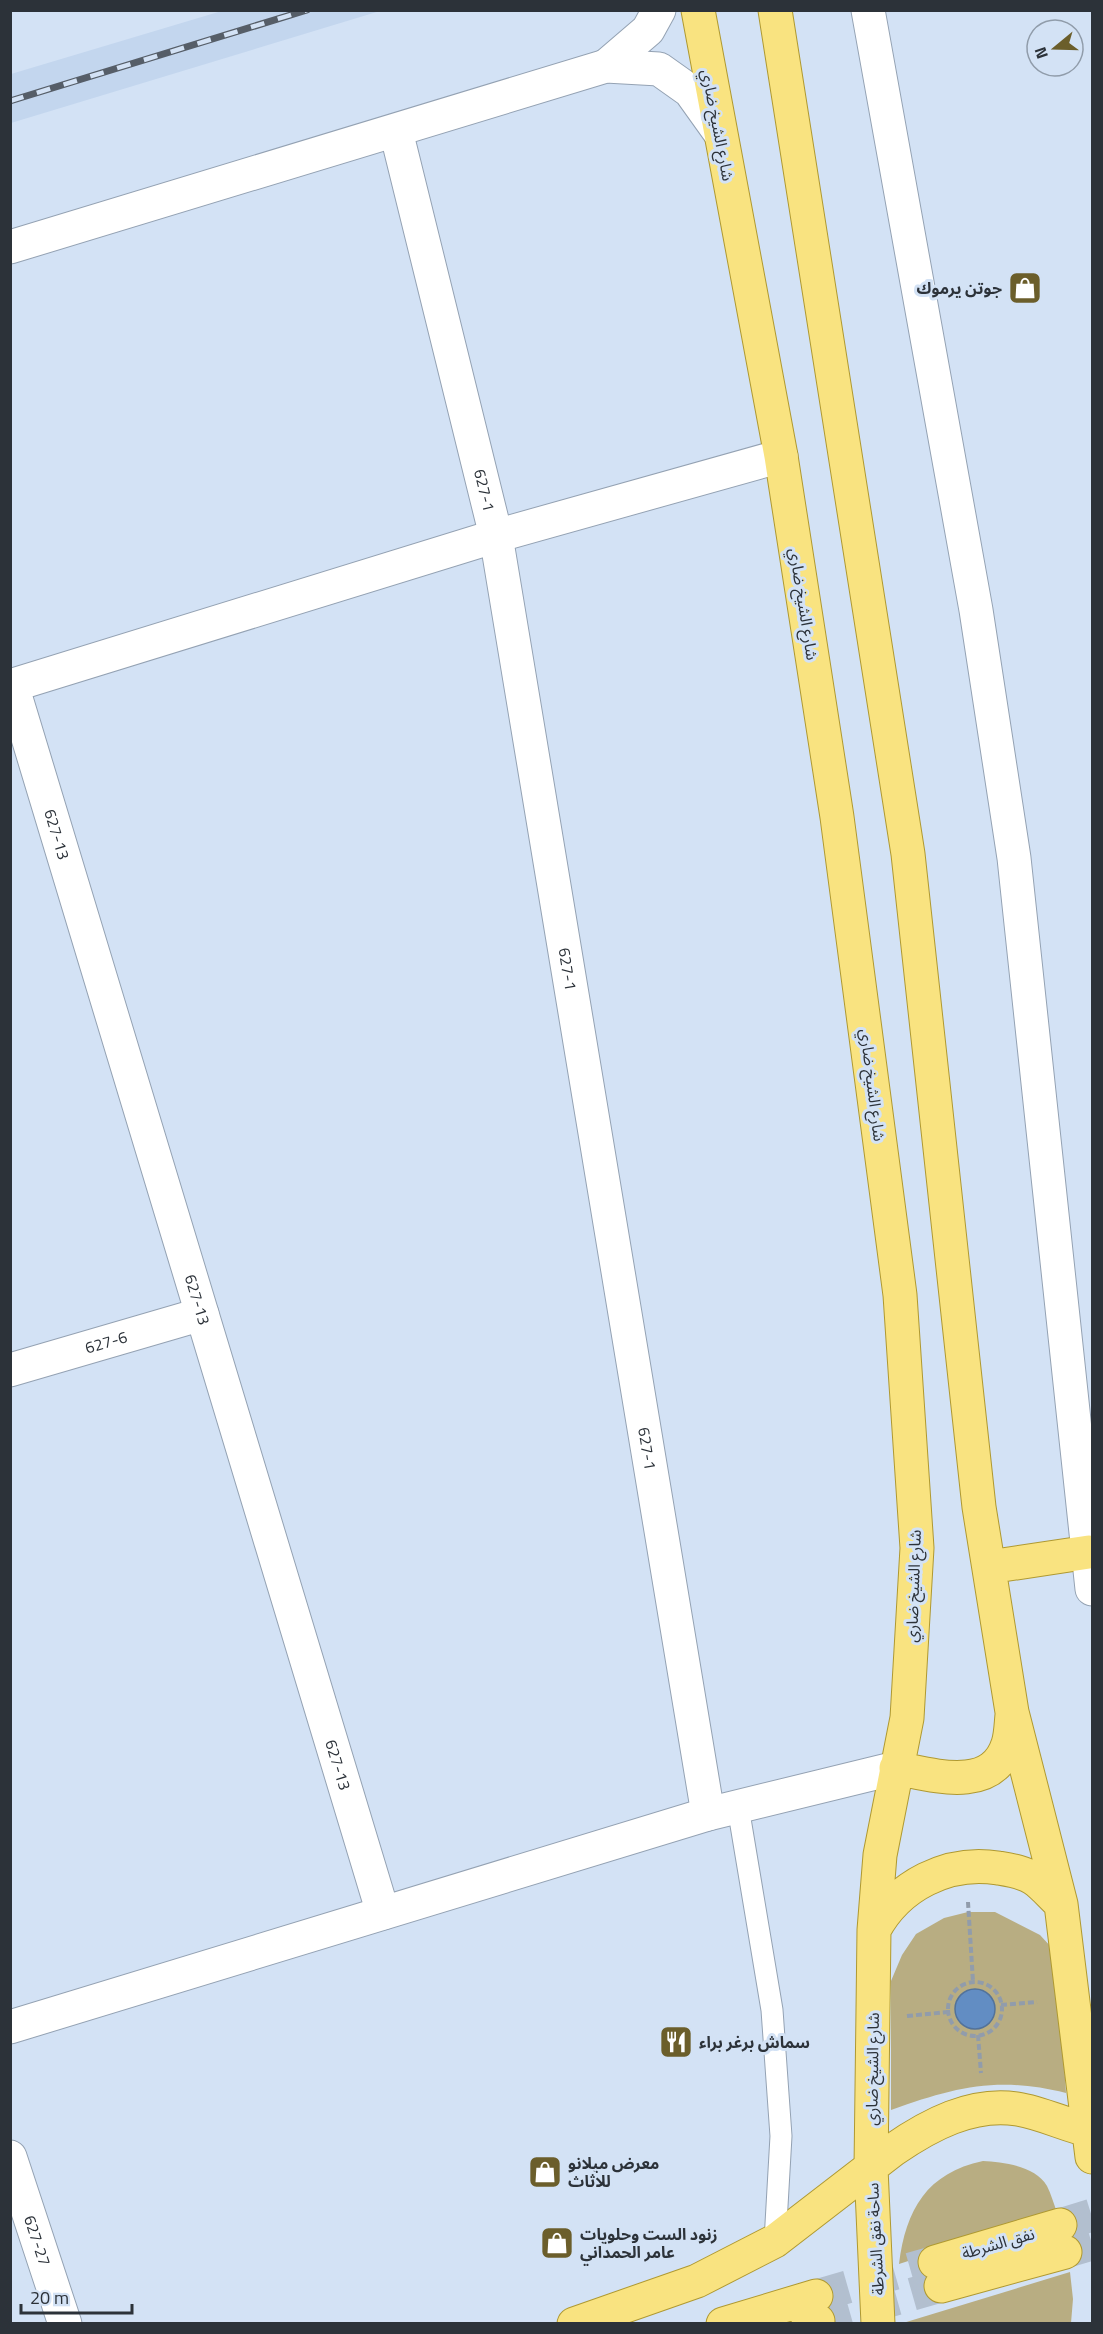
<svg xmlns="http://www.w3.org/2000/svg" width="1103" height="2334" viewBox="0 0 1103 2334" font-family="'Titillium Web','Noto Sans Arabic',sans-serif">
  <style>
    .built { fill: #c3d6ee }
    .green { fill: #b8ad82 }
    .water { fill: #628dc3; stroke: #52729a; stroke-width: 1.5 }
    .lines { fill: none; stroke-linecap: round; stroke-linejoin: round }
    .primary-tunnel { stroke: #b2bfcf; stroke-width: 33; stroke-dasharray: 33 16; stroke-linecap: butt }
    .lane-casing { stroke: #94a2b3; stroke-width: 23 }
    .street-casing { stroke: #94a2b3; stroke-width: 35 }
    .primary-casing { stroke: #af9931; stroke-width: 35 }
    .path { stroke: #919cab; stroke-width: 4; stroke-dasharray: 6 3; stroke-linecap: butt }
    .lane { stroke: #fff; stroke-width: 21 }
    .street { stroke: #fff; stroke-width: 33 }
    .primary { stroke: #f9e380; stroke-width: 33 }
    .rail-casing { stroke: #565e68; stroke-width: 7 }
    .rail { stroke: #d3e2f5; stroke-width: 4.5; stroke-dasharray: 14; stroke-linecap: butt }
    .labels { text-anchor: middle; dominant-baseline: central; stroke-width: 6; stroke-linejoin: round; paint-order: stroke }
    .street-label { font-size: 16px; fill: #2c3239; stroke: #d3e2f5 }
    .poi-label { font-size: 16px; font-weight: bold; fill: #2c3239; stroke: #d3e2f5; text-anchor: start }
  </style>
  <rect width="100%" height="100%" fill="#d3e2f5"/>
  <path class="built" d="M225,10L380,11L11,123V74Z"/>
  <path class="green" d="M968,1912H995L1040,1935L1052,1948L1059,1985L1066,2093C998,2076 955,2087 891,2110V1981L902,1955L916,1934L944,1918Z
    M983,2161C1003,2162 1036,2166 1047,2186C1051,2194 1054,2204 1057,2213L899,2264C906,2209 927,2173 983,2161Z
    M1070,2272L1073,2299L1071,2323H903Z"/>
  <path class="water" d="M955 2009a20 20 0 1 1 40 0a20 20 0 1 1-40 0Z"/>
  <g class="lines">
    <path class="primary-tunnel" d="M1060,2225L1092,2215
      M1065,2252L1092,2244
      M816,2296L935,2262
      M818,2321L941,2286"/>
    <g class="lane-casing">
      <path id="lane" d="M738,1807L772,2010L781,2136L775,2241"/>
    </g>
    <g class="street-casing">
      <g id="street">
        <path d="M868,10L976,610L1014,858L1092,1589"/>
        <path d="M606,66L648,30L659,10"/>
        <path id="s1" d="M396,131L496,536L708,1814"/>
        <path d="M10,247L606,66L659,69L690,91L720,133"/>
        <path id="s2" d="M12,685L383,1913"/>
        <path d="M10,686L496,536L781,456"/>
        <path id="s3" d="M10,1370L202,1314"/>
        <path d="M10,2027L708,1814L896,1768"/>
        <path id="s4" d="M10,2157L65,2324"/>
      </g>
    </g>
    <g class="primary-casing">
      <path id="primary" d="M698,10L781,456L837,817L900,1295L917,1548L907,1718L880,1855L874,1930L871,2168L878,2324
        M775,10L908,854L979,1507L1012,1712L1061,1904L1092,2157
        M989,1567L1089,1552
        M896,1768C933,1775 992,1794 1008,1744C1011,1735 1011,1724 1012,1715
        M874,1930C898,1885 948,1860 998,1868C1010,1870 1024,1872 1034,1879C1043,1885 1052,1896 1061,1904
        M935,2262L1060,2225
        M941,2286L1065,2252
        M574,2324L697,2281L775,2241L893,2150C929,2125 972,2102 1017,2109C1043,2113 1067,2126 1092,2131
        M723,2324L816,2296
        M808,2324L818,2321"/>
    </g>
    <path class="path" d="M968,1902L973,1982
      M948 2009a27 27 0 1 1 54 0a27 27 0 1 1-54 0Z
      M1001,2005L1037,2002
      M907,2016L948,2012
      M978,2035L981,2073"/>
    <use href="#lane" class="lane"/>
    <use href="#street" class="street"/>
    <use href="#primary" class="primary"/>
    <g class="rail-casing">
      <path id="rail" d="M10,101L307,10"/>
    </g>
    <use href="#rail" class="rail"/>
  </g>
  <defs>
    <g id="shop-square" transform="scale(1.725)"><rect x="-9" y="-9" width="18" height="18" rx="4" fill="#6b5e2b" stroke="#d3e2f5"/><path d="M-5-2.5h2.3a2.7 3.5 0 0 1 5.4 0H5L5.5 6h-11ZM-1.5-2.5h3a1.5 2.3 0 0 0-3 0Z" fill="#fff"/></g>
    <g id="restaurant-square" transform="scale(1.725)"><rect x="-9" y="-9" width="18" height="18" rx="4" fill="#6b5e2b" stroke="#d3e2f5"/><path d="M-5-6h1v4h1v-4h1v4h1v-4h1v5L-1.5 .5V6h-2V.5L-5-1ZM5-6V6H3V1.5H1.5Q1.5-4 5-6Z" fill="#fff"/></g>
  </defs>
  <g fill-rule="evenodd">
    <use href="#shop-square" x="1025" y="288"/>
    <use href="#restaurant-square" x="676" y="2042"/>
    <use href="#shop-square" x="545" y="2172"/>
    <use href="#shop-square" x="557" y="2243"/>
  </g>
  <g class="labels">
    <g class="street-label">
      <text transform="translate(718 125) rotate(79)">شارع الشيخ ضاري</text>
      <text stroke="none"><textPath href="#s1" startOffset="370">627-1</textPath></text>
      <text transform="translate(804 604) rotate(81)">شارع الشيخ ضاري</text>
      <text stroke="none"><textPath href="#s2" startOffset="156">627-13</textPath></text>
      <text stroke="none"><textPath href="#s1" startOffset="856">627-1</textPath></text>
      <text transform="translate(873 1085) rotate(83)">شارع الشيخ ضاري</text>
      <text stroke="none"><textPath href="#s2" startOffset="642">627-13</textPath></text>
      <text stroke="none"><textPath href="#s3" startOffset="100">627-6</textPath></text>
      <text stroke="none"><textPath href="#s1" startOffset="1342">627-1</textPath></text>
      <text transform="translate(913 1586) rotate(-88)">شارع الشيخ ضاري</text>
      <text stroke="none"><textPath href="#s2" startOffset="1128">627-13</textPath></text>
      <text transform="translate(872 2069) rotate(-89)">شارع الشيخ ضاري</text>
      <text transform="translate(875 2239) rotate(-93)">ساحة نفق الشرطة</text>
      <text stroke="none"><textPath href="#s4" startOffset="88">627-27</textPath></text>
      <text transform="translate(998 2243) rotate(-16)">نفق الشرطة</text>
    </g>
    <g class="poi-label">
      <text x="1002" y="288" text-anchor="end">جوتن يرموك</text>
      <text x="699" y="2042">سماش برغر براء</text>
      <text x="568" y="2163">معرض ميلانو<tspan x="568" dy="18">للاثاث</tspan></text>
      <text x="580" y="2234">زنود الست وحلويات<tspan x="580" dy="18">عامر الحمداني</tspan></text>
    </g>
  </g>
  <rect width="1103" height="2334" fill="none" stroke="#2c3239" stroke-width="24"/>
  <g transform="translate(1055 48) rotate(251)"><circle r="28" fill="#d3e2f5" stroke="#909caa" stroke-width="1.5"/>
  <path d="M0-4.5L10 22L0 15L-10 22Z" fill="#6b5e2b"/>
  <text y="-9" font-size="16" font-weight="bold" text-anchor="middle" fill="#2c3239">N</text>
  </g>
  <path d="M21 2304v9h111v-9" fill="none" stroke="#2c3239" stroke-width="3"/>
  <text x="30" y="2304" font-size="18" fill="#2c3239" stroke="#d3e2f5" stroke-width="4.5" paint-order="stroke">20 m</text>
</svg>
